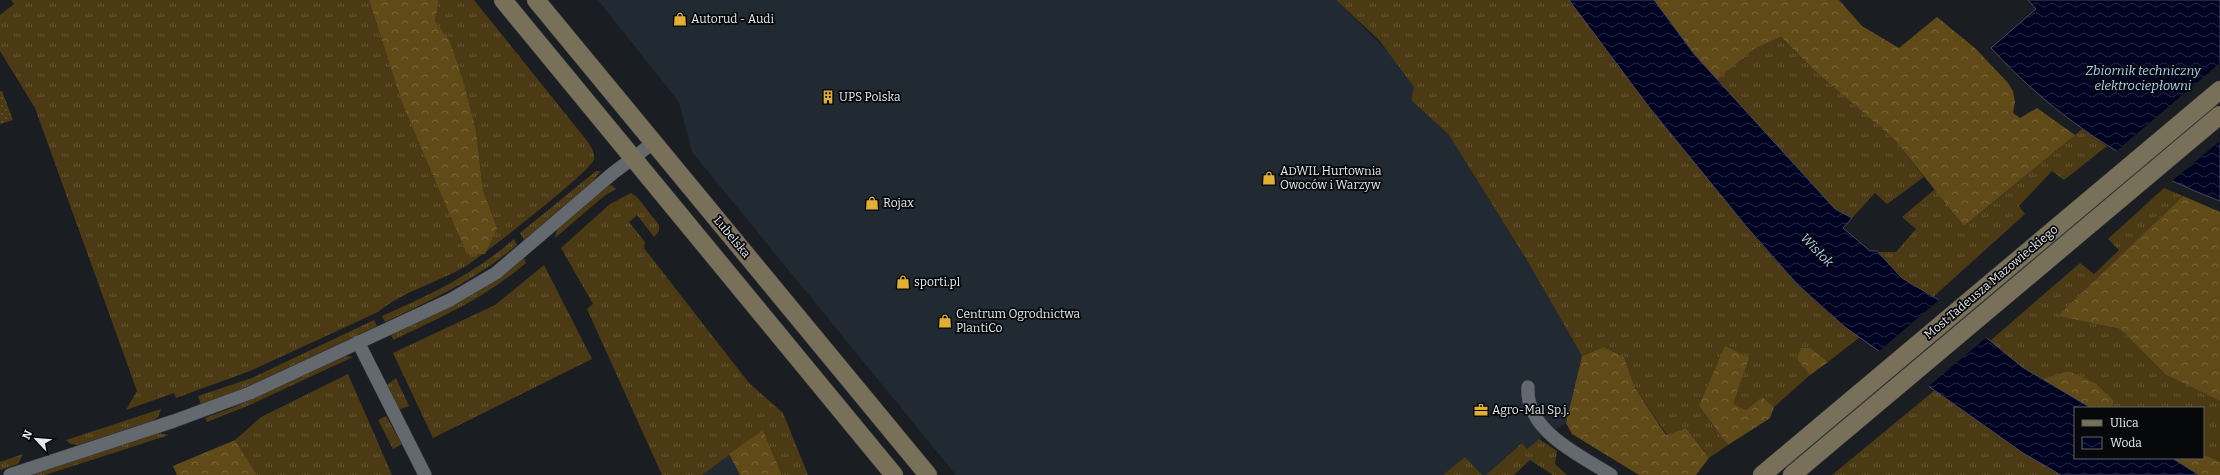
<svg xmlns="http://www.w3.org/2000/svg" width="2220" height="475" viewBox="0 0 2220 475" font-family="Bitter,serif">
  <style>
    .built { fill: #212932 }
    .grass { fill: url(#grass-tufts) }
    .forest { fill: url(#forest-crowns) }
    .park { fill: url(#park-dots) }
    .water { fill: url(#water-waves); stroke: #45485e }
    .pier { fill: #1a1e23 }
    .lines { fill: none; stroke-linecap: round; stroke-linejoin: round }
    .street-casing { stroke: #373a3e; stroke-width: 14 }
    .secondary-casing { stroke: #373a3e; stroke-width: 19 }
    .street { stroke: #64696f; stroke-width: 13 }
    .secondary { stroke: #787059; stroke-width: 18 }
    .labels { text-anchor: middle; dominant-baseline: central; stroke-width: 3.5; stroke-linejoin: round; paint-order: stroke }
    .poi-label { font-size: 12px; fill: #e7eaee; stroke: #06080a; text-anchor: start }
    .street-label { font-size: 12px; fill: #e7eaee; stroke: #06080a }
    .water-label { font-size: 13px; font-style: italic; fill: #acd1fd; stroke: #06080a }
  </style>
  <defs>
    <pattern id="grass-tufts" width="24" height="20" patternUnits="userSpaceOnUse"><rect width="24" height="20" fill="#4b3a14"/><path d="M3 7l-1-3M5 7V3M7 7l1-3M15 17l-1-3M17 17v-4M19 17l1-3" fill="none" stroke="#655736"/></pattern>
    <pattern id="forest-crowns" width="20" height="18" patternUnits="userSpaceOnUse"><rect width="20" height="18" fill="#604b18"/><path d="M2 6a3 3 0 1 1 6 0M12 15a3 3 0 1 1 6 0" fill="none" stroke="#77653a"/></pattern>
    <pattern id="park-dots" width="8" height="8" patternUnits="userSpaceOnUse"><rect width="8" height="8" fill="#4b3a14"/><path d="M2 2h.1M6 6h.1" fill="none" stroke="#655736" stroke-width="1.8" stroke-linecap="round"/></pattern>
    <pattern id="water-waves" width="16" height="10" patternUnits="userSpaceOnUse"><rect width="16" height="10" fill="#000321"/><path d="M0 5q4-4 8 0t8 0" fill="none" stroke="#252842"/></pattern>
  </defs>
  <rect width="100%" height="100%" fill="#1a1e23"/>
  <path class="built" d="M598,0H1336L1390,54L1414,87L1411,100L1449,135L1528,262L1582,356L1566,423L1539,439L1527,449L1522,443L1486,475H1482L1465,458L1443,475H956L692,152L679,102Z
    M729,454L740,475H702Z"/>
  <path class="grass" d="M11,0H369L402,103L426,156L497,228L483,190L476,130L463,80L450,41L435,21L439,0H474L584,137C589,143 595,151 594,159C591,172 483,255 466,266C437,283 405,290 378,312L250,371L176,398L174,393L126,410L137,391L35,108L0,51V15L14,4Z
    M1336,0H1569C1617,64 1665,127 1716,189C1759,243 1803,298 1860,337L1828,362L1811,348L1797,359L1810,375L1774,407L1762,397L1746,410L1733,404L1699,406L1728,445L1709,458L1686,428L1667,435L1635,388L1624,357L1604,347L1582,356L1528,262L1449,135L1411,100L1414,87L1379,40Z
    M1781,37L1816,72L1894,139L1924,177L1887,204L1875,193L1852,218L1835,209L1717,80L1754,49Z
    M2082,129L2107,146L2064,180L2052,171L2019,206L2025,214L1933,297L1902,278L1877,252H1896L1916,229L1902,217L1935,189L1964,226Z
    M596,171H601L591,183L524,240L520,233Z
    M611,185L616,189L604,196L555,238L557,229L604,188Z
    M2164,188L2183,196L2059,316L2120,329L2166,375L2220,401V462L2208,456H2203V408H2112L2114,401L2068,371L2042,379L2022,367L1990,341L2080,263L2094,274L2119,250L2108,239Z
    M631,193L637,197L659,225V231L654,237L637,215L629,222L645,242L644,248L749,383L783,413L808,475H782L763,430L702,475H662L587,309L593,304L561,248L610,204Z
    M514,239L517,245C477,279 432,300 385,322L382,316C430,295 474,274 514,239Z
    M524,258L526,263C485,298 442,317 393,340L391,334C441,311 481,293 524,258Z
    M544,265L592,359L433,438L393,353L495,305Z
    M374,320L377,326L242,389L201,405L198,396L252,378Z
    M346,356L353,357L252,404L207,422L205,418L232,408Z
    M348,374L392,475H257L235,440L261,417Z
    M396,378L409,406L401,409H399L387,385Z
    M1935,390L2023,453L2061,475H1832Z
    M161,409L158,417L152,421L78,445L71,444L66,440Z
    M386,416L402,444L393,449L378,420Z
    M157,433L169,435L45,475H27Z
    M1539,439L1557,451L1555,464L1567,475H1553L1530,460L1514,475H1486L1522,443L1527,449Z
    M23,454L18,464L0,470V462Z
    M1465,457L1482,475H1443Z"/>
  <path class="forest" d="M369,0H439L435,21L450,41L463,80L476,130L483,190L497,228L485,254H467L402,103Z
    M1654,0H1839L1862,26L1899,48L1937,17L1976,49L2008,83L2013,91L2015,102L2013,113L2020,118L2037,108L2075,135L1964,226L1894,139L1816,72L1781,37L1754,49L1717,80L1694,54Z
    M2183,196L2220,212V401L2166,375L2120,329L2058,316Z
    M1725,346L1749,358L1733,404L1746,410L1762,397L1774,407L1770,418L1728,445L1699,406Z
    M1604,347L1624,357L1635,388L1666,435L1686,428L1709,458L1696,475H1639L1572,434L1566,423L1582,356Z
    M1801,348H1811L1828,362L1810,375L1797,359Z
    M2068,371L2095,383L2114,401L2112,408H2091L2042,379Z
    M763,430L782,475H740L729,454Z
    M235,440L257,475H177L173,466Z
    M2203,456H2208L2220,462V475H2199L2172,458H2203Z"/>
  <path class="park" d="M0,91H2L13,120L0,124Z"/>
  <path class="water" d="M1569,0H1654L1694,54L1835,209L1852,218L1843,228L1870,251H1877L1902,278L1944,303L2022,367L2091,408H2075V458H2172L2199,475H2061L2023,453L1845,327L1798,285L1746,226L1649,107Z
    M2028,0H2220V201C2132,168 2054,117 1991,48L2036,9Z"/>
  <path class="pier" d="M2220,63V141L2171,182L2114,153Z
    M1940,299L1988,336L1928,387L1878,352Z"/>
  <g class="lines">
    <g class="street-casing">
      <path id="street" d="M358,342L425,475
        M1528,387C1525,431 1580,455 1611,475
        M10,475L174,421L250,393L450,300L496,273L613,173L653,143"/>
    </g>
    <g class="secondary-casing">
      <path id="secondary" d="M503,0L894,475
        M536,0L928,475
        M1762,475L2220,90
        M1792,475L2220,115"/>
    </g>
    <use href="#street" class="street"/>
    <use href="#secondary" class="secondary"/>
  </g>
  <defs>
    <g id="shop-bare" transform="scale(1.08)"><path d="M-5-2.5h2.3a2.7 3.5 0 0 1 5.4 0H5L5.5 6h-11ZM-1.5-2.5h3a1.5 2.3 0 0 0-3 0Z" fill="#e1af34" stroke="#06080a" stroke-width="2.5" paint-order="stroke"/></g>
    <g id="building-bare" transform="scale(1.08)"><path d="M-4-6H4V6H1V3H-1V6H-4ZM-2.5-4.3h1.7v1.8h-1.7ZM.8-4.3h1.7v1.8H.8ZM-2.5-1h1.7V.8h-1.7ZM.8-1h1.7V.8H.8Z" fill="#e1af34" stroke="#06080a" stroke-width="2.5" paint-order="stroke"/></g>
    <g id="office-bare" transform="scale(1.08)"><path d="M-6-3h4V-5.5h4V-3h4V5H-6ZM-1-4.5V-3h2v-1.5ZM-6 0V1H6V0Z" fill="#e1af34" stroke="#06080a" stroke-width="2.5" paint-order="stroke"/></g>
  </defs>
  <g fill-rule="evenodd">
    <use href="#shop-bare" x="680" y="19"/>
    <use href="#building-bare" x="828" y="97"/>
    <use href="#shop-bare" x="1269" y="178"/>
    <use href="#shop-bare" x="872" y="203"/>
    <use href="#shop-bare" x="903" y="282"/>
    <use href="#shop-bare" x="945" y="321"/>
    <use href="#office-bare" x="1481" y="410"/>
  </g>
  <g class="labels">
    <g class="poi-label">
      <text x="691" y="19">Autorud - Audi</text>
      <text x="839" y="97">UPS Polska</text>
      <text x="1280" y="171">ADWIL Hurtownia<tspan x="1280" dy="14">Owoców i Warzyw</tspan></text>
      <text x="883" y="203">Rojax</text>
      <text x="914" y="282">sporti.pl</text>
      <text x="956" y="314">Centrum Ogrodnictwa<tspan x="956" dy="14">PlantiCo</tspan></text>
      <text x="1492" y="410">Agro-Mal Sp.j.</text>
    </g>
    <g class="street-label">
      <text transform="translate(732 237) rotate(50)">Lubelska</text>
      <text transform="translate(1991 282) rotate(-40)">Most Tadeusza Mazowieckiego</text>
    </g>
    <g class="water-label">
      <text x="2143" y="70">Zbiornik techniczny<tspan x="2143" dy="15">elektrociepłowni</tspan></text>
      <text transform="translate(1817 250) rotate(46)">Wisłok</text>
    </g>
  </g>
  <rect x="2074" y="407" width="130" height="52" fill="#06080a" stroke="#606265"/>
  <rect x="2082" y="420" width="20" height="6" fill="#787059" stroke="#606265"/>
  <text x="2110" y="427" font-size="12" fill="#e7eaee">Ulica</text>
  <rect x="2082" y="437" width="20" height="12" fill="url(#water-waves)" stroke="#606265"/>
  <text x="2110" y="447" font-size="12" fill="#e7eaee">Woda</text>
  <g transform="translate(36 439) rotate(296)" stroke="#06080a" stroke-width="3" paint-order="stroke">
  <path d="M0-3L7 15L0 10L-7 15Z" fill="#e7eaee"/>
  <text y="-6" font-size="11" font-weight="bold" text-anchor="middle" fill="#e7eaee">N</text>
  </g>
</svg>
